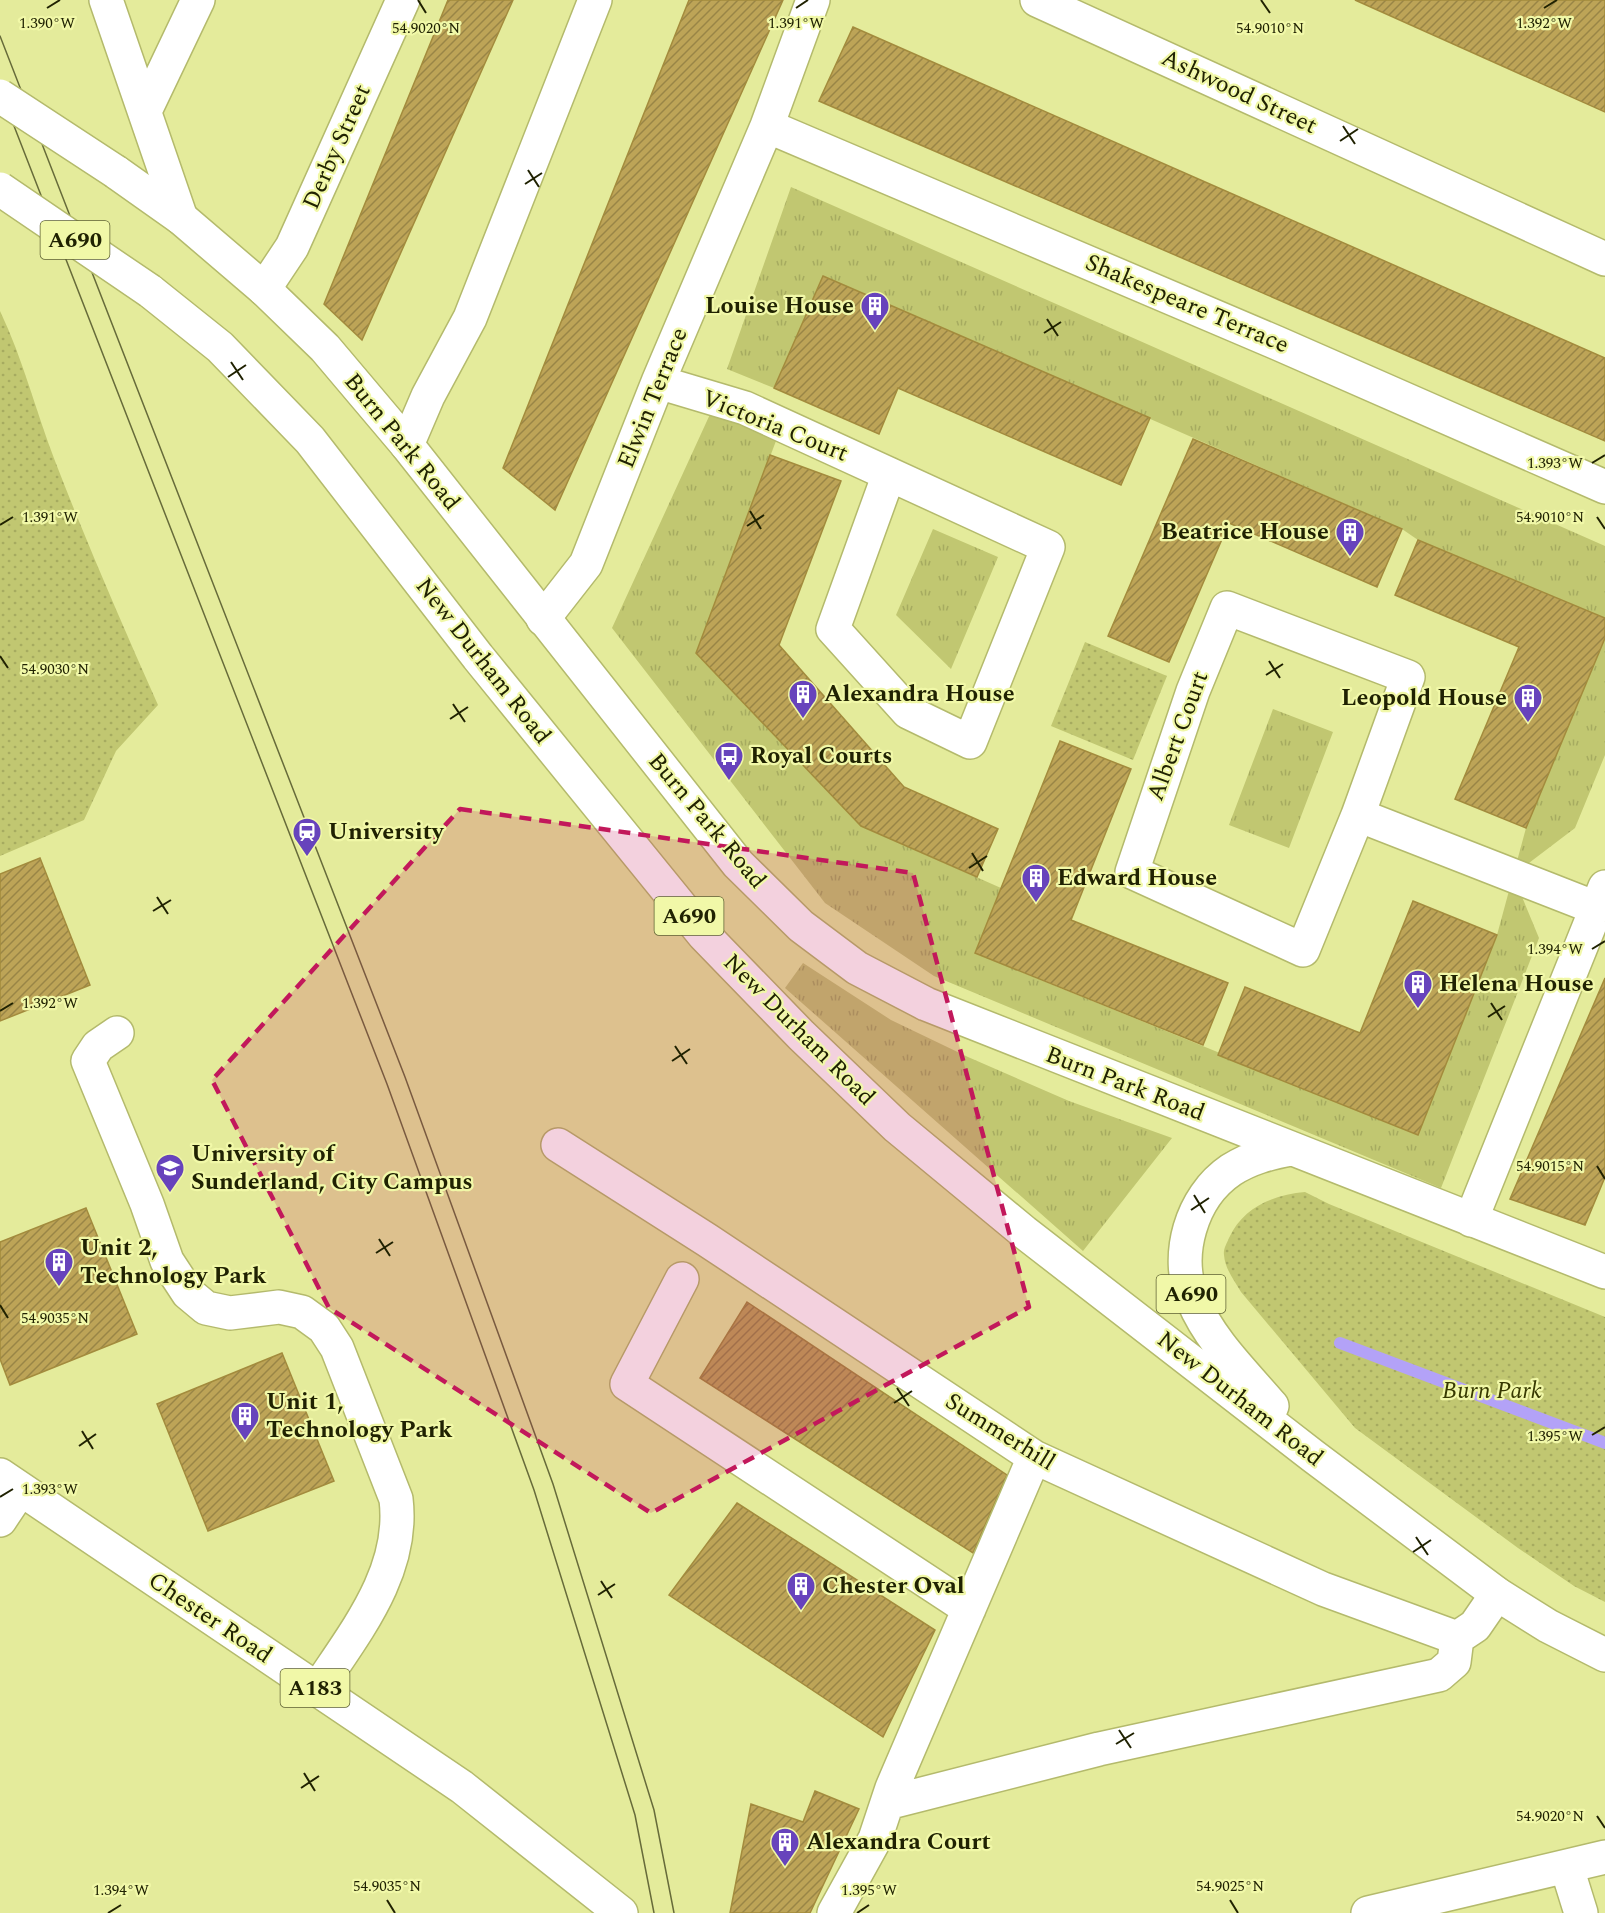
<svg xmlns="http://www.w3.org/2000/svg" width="1605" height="1913" viewBox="0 0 1605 1913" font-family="Spectral,serif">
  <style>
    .grass { fill: url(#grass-tufts) }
    .park { fill: url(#park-dots) }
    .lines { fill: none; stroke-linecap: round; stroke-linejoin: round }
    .stream { stroke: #b3a2f7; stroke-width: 12 }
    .building { fill: url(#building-hatch); stroke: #a38b3d; stroke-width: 1.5 }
    .minor-casing { stroke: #b4ba6c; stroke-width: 36 }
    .major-casing { stroke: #b4ba6c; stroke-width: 36 }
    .highway-casing { stroke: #b4ba6c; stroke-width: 36 }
    .minor { stroke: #fff; stroke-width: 33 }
    .major { stroke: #fff; stroke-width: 33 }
    .highway { stroke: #fff; stroke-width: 33 }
    .tram { stroke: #676b3a; stroke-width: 1.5 }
    .highway-bridge-casing { stroke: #b4ba6c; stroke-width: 36; stroke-linecap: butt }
    .highway-bridge { stroke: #fff; stroke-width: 33 }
    .marked { fill: #c2185b; fill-opacity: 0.2; stroke: #c2185b; stroke-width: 4.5; stroke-dasharray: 12 8; stroke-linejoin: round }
    .ticks { fill: none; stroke: #202202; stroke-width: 2 }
    .labels { text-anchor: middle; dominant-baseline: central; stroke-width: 4.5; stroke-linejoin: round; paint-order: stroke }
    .shield { fill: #f1f8a8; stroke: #5f6234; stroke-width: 1.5 }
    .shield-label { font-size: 22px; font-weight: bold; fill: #202202 }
    .street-label { font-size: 24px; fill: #202202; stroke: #f1f8a8 }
    .poi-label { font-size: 24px; font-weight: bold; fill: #202202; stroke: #f1f8a8; text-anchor: start }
    .park-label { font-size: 24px; font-style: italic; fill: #373901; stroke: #f1f8a8 }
    .ticks-label { font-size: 15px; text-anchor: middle; fill: #202202; stroke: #f1f8a8; stroke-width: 4.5; stroke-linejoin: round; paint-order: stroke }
  </style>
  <defs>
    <pattern id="grass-tufts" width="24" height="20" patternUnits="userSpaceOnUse" patternTransform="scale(1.5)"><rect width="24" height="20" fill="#c1c771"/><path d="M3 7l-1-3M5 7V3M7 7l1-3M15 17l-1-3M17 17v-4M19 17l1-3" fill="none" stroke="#a6ab60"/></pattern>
    <pattern id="park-dots" width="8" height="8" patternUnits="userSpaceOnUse" patternTransform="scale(1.5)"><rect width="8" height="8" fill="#c1c771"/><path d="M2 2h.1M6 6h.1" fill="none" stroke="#a6ab60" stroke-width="1.8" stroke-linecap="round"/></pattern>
    <pattern id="building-hatch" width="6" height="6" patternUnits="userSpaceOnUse" patternTransform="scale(1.5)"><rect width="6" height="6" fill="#bda457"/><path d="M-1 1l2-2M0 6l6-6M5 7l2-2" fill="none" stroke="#998546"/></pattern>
  </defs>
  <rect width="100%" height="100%" fill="#e4eb9b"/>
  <path class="grass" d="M791,187L1605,546V618L1418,540L1402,529L823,276L774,388L727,369Z
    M717,399L782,425L696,653L861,826L1001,888L975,953L1418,1134L1497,935L1526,828L1605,638V755L1575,828L1513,875L1539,938L1441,1188L934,976L825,903L612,628Z
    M933,529L998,557L951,669L896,615Z
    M1273,709L1333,732L1289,848L1229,825Z
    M803,963L891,1020L968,1057L1069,1101L1172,1138L1083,1251L785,988Z"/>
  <path class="park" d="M0,311C23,359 36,412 55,461C87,544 122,624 158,705L116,751L84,820L0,856Z
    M1085,642L1167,676L1133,760L1051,726Z
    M1305,1192L1329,1204L1605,1317V1602L1574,1586L1518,1548L1355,1428L1241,1292C1234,1280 1225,1269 1224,1255C1223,1249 1227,1243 1229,1238C1243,1207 1273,1195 1305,1192Z"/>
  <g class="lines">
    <path class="stream" d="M1340,1343L1605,1443"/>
  </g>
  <path class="building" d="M448,0H513L362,340L324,304Z
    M689,0H783L555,510L503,468Z
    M1355,0H1605V112Z
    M853,27L1605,358V441L819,101Z
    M823,276L1150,418L1121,485L898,388L879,434L774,388Z
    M1193,439L1402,529L1377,587L1229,523L1169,662L1108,636Z
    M770,455L841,481L779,645L904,787L998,829L977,877L861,826L696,653Z
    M1418,540L1605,618V638L1526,828L1455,799L1519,647L1395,595Z
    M1060,741L1131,769L1071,920L1228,983L1203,1045L975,953Z
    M40,858L90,985L0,1021V874Z
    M1413,901L1497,935L1418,1135L1218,1055L1245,987L1360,1033Z
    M1605,978V1177L1585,1225L1510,1199Z
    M86,1208L137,1334L10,1385L0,1359V1242Z
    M747,1302L1007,1475L973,1553L700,1378Z
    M282,1353L334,1481L208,1531L157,1404Z
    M737,1503L935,1630L883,1737L669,1595Z
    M815,1791L859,1809L810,1913H730L751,1804L803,1822Z"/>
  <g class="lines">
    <g class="minor-casing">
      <path id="minor" d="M106,0L181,218
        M1037,0L1605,259
        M145,111L198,0
        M767,126L1277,343L1605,487
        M264,289L292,247L403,0
        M658,382L745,408L1048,547L970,742L908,712L833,629L889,474
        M407,445L428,396L470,318L595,0
        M543,619L586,564L658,382L767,126L813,0
        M1358,815L1303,950L1132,872L1193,691L1227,608L1408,677L1358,815L1596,908
        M117,1033L98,1046L88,1061L147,1204L167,1261L188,1293L206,1308L230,1313L279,1307L302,1312L324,1328L337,1348L396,1499C405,1572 355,1632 317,1690
        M558,1145L707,1240L1034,1457L1323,1589L1457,1638L1475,1626L1497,1594
        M1471,1220L1605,887
        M682,1279L627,1384L969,1609
        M0,1520L20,1490
        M887,1803L1099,1749L1439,1675L1454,1662L1457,1638
        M1567,1868L1581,1913
        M834,1913L875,1839L892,1788L1034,1457"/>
    </g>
    <g class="major-casing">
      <path id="major" d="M0,1475L462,1787L621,1913
        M1368,1913L1605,1857"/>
    </g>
    <g class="highway-casing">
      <path id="highway" d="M116,172L181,218L264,289L325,348L407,445L738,864L801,926L857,968L926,1004L1605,1272
        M150,291L220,347L310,440L478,657L704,935L801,1035L897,1127L1024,1232L1313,1456L1497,1594L1548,1626L1605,1655
        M1272,1406C1244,1373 1210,1341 1193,1300C1174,1256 1191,1197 1231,1170C1250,1158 1269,1153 1291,1149"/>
    </g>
    <use href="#minor" class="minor"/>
    <use href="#major" class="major"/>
    <use href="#highway" class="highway"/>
    <path class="tram" d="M0,36L405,1077L553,1484L654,1810L674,1913
      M0,90L387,1084L534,1490L635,1815L654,1913"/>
    <g class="highway-bridge-casing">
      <path id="highway-bridge" d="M0,96L116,172
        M0,189L150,291"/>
    </g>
    <use href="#highway-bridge" class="highway-bridge"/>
  </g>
  <path class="marked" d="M460,809L913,873L1029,1307L651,1513L329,1308L212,1080Z"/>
  <path class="ticks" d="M418,0L426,13M1261,0L1270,13M47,8L60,0M796,8L808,0M1544,8L1557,0M1343,126L1355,144M1340,141L1358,129M528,170L539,187M525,184L542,173M1047,319L1058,336M1044,333L1061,322M231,362L243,380M228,377L246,365M1592,463L1605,455M750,511L761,529M1597,517L1605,529M0,525L13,517M747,526L764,515M0,656L8,668M1269,661L1280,678M1266,675L1283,664M453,704L465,722M450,719L468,707M972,853L983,871M969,868L987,856M157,897L168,914M153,911L171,900M1592,949L1605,941M1491,1003L1502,1020M0,1011L13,1003M1488,1017L1505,1006M675,1046L687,1064M672,1061L690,1049M1597,1166L1605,1179M1194,1195L1205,1213M1191,1210L1209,1198M379,1239L390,1256M376,1253L393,1242M0,1305L8,1318M897,1388L909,1406M894,1403L912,1391M82,1431L93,1449M1592,1435L1605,1427M79,1446L96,1434M0,1497L13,1489M1416,1537L1428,1555M1413,1552L1431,1540M601,1581L612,1598M598,1595L615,1584M1119,1730L1131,1748M1116,1744L1134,1733M304,1773L315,1791M301,1788L319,1776M1597,1816L1605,1828M387,1900L395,1913M1230,1900L1238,1913M108,1913L121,1905M857,1913L869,1905"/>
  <defs>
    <g id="building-pin" transform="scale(1.5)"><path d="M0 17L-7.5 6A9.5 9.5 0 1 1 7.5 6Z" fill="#6743bc" stroke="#f1f8a8"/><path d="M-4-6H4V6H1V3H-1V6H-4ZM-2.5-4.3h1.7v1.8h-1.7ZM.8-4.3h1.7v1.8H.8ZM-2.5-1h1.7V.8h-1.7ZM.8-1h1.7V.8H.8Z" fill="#fff"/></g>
    <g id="bus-pin" transform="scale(1.5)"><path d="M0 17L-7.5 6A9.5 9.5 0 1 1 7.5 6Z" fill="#6743bc" stroke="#f1f8a8"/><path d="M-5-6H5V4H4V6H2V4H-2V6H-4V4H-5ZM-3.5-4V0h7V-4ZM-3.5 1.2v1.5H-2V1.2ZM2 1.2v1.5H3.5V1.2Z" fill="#fff"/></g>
    <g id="station-pin" transform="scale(1.5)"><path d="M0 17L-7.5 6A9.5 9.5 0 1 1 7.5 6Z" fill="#6743bc" stroke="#f1f8a8"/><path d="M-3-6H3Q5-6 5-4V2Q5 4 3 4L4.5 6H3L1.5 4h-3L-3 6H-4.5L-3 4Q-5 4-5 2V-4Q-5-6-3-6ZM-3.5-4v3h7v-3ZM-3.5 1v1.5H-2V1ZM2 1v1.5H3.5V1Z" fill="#fff"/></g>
    <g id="university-pin" transform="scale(1.5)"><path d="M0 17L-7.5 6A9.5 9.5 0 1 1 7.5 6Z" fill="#6743bc" stroke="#f1f8a8"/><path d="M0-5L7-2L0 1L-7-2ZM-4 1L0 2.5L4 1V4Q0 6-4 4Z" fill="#fff"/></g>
  </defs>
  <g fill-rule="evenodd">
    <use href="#building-pin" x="875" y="306"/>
    <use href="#building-pin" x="1350" y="532"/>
    <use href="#building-pin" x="803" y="694"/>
    <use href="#building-pin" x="1528" y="698"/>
    <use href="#bus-pin" x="729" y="756"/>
    <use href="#station-pin" x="307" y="832"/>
    <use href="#building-pin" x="1036" y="878"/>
    <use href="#building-pin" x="1418" y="984"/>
    <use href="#university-pin" x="170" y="1168"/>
    <use href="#building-pin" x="59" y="1262"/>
    <use href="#building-pin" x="245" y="1416"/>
    <use href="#building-pin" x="801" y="1586"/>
    <use href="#building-pin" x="785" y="1842"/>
  </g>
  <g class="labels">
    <g class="shield">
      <rect x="40.5" y="221" width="69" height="38" rx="4.5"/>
      <rect x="654.5" y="897" width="69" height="38" rx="4.5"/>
      <rect x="1156.5" y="1275" width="69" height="38" rx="4.5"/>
      <rect x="280.5" y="1669" width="69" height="38" rx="4.5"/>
    </g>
    <g class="shield-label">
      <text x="75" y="240">A690</text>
      <text x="689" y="916">A690</text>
      <text x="1191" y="1294">A690</text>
      <text x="315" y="1688">A183</text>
    </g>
    <g class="street-label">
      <text transform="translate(1239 92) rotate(25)">Ashwood Street</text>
      <text transform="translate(337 147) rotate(-66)">Derby Street</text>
      <text transform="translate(1187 304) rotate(23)">Shakespeare Terrace</text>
      <text transform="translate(653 398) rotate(-68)">Elwin Terrace</text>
      <text transform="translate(775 426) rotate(22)">Victoria Court</text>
      <text transform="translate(402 442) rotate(51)">Burn Park Road</text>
      <text transform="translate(483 661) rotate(52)">New Durham Road</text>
      <text transform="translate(1178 736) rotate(-70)">Albert Court</text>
      <text transform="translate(707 821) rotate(50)">Burn Park Road</text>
      <text transform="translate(799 1030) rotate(45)">New Durham Road</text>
      <text transform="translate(1125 1084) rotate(21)">Burn Park Road</text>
      <text transform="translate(1240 1399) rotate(38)">New Durham Road</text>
      <text transform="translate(1000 1432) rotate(32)">Summerhill</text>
      <text transform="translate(210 1618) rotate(34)">Chester Road</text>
    </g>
    <g class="poi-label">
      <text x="854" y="306" text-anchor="end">Louise House</text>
      <text x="1329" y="532" text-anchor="end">Beatrice House</text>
      <text x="824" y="694">Alexandra House</text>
      <text x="1507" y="698" text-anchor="end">Leopold House</text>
      <text x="750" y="756">Royal Courts</text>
      <text x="328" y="832">University</text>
      <text x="1057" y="878">Edward House</text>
      <text x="1439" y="984">Helena House</text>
      <text x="191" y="1154">University of<tspan x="191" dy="28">Sunderland, City Campus</tspan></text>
      <text x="80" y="1248">Unit 2,<tspan x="80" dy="28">Technology Park</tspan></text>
      <text x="266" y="1402">Unit 1,<tspan x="266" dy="28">Technology Park</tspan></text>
      <text x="822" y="1586">Chester Oval</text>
      <text x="806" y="1842">Alexandra Court</text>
    </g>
    <g class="park-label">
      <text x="1492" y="1391">Burn Park</text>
    </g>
  </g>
  <g class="ticks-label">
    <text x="47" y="28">1.390°W</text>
    <text x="796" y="28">1.391°W</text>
    <text x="1544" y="28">1.392°W</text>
    <text x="426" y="33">54.9020°N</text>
    <text x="1270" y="33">54.9010°N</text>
    <text x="1555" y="468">1.393°W</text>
    <text x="1550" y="522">54.9010°N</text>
    <text x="50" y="522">1.391°W</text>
    <text x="55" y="674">54.9030°N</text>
    <text x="1555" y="954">1.394°W</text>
    <text x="50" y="1008">1.392°W</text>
    <text x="1550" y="1171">54.9015°N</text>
    <text x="55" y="1323">54.9035°N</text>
    <text x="1555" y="1441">1.395°W</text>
    <text x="50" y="1494">1.393°W</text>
    <text x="1550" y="1821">54.9020°N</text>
    <text x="387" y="1891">54.9035°N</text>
    <text x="1230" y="1891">54.9025°N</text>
    <text x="121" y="1895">1.394°W</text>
    <text x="869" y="1895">1.395°W</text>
  </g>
</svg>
